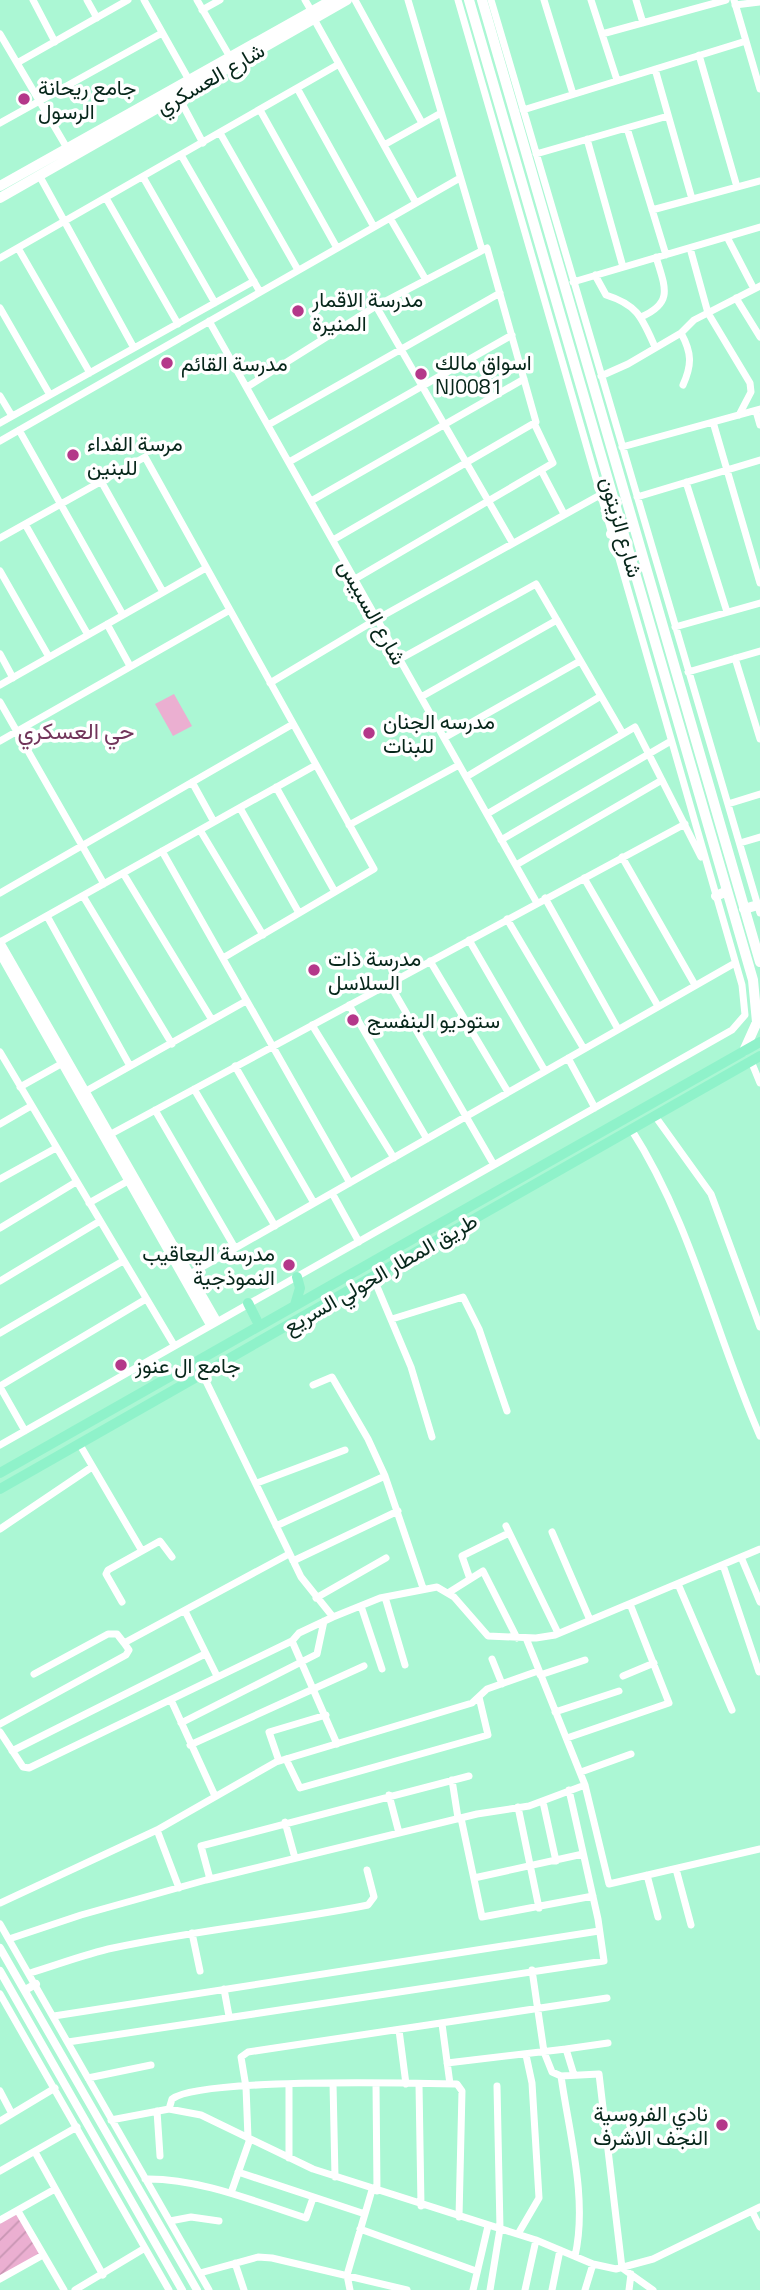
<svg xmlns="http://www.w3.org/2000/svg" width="760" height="2290" viewBox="0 0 760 2290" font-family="'Titillium Web',Vazirmatn,sans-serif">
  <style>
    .garden { fill: url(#garden-furrows) }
    .pitch { fill: #ebafd1 }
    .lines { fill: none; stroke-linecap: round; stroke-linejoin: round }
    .minor { stroke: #fff; stroke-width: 7 }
    .tertiary { stroke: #fff; stroke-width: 8 }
    .secondary { stroke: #fff; stroke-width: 10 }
    .trunk { stroke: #8ff2ca; stroke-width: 10 }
    .poi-dot { fill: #b4388a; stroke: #fff; stroke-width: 2.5 }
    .labels { text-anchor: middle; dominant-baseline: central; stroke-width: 7; stroke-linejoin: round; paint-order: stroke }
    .street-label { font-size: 21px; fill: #06261a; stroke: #fff }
    .poi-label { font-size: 21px; fill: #06261a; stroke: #fff; text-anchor: start }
    .neighbourhood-label { font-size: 23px; fill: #72355b; stroke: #fff }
  </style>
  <defs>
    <pattern id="garden-furrows" width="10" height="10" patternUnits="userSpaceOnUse" patternTransform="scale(1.75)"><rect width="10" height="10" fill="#ebafd1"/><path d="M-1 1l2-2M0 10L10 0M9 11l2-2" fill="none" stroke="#c896b3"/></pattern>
  </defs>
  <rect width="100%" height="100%" fill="#abf7d4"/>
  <path class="garden" d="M17,2214L40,2254L0,2278V2223Z"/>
  <path class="pitch" d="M174,694L192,726L173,736L155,704Z"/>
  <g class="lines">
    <path class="minor" d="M33,0L55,42
      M87,0L97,18
      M144,0L189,80
      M197,0L230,57
      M305,0L312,12
      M355,0L422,123
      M408,0L482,250
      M491,0L760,913
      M544,0L573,94
      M591,0L617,80
      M636,0L643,23
      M734,0L760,89
      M735,5L760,2
      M202,10L220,0
      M314,19L416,203
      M0,34L67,148
      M602,34L726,0
      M699,55L737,187
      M17,63L128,0
      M655,69L692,199
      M297,88L374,227
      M178,96L203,143
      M260,110L337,248
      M523,110L746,41
      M0,123L162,33
      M627,128L666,255
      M220,133L298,270
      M587,139L623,267
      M384,145L441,113
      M536,154L668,116
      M181,155L260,292
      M39,175L134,348
      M143,177L215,303
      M106,198L178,324
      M652,210L760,181
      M390,218L426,280
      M727,237L754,289
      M18,248L90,373
      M690,248L708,313L750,383L751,392L739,415
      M0,258L339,64
      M595,275L606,295C638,305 642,318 655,347
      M573,282L760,227
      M736,298L760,337
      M376,306L512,542
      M0,308L50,395
      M641,317C674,303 665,287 656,257
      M209,321L537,903
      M681,333C692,353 692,365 683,385
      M601,376L628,364L681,333L694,320L760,286
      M247,387L376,306L487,248L536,422L333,540
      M0,396L12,416
      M756,411L760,425
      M713,422L760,583
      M0,423L254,281
      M268,425L500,293
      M19,430L123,615
      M0,441L460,178
      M622,447L760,409
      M289,462L512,335
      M541,470L564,514
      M101,481L163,592
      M686,482L727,612
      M637,497L760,460
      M311,501L524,379
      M25,524L88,635
      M0,538L145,457L374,869L223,958
      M0,571L49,657
      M355,579L553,463L534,423
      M107,624L130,666
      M675,627L760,603
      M0,654L13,678
      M735,658L760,739
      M400,659L536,584L623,734
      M688,672L760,651
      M270,683L377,619L600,495
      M0,685L206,568
      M421,697L557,620
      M0,702L104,884
      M444,738L580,661
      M0,741L230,610
      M466,777L601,696
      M192,782L214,822
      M276,787L335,892
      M728,804L760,794
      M240,808L299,913
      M487,814L635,727L701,857
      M349,825L459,765
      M200,830L263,935
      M501,840L671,741
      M740,843L760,837
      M162,851L350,1183
      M622,857L695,985
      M516,865L662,780
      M123,873L212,1020
      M584,878L658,1006
      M0,893L293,724
      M83,896L172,1044
      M545,898L618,1029
      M47,916L130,1066
      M507,919L584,1049
      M469,940L545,1071
      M0,942L316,765
      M430,961L508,1092
      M389,983L494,1165
      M349,1005L427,1139
      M312,1025L394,1158
      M0,1052L174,1345
      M568,1058L595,1108
      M751,1061L760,1083
      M235,1066L314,1203
      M20,1087L61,1064
      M194,1089L275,1226
      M86,1091L246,1001
      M155,1110L235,1248
      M655,1116L711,1194L760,1327
      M0,1124L31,1106
      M631,1129C692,1224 715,1334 760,1436
      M111,1134L685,824
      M0,1179L56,1148
      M332,1193L359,1242
      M89,1203L128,1181
      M0,1228L76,1182
      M190,1274L735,963
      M373,1277L411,1367L432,1437
      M0,1281L100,1221
      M392,1319L463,1297L479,1329L507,1411
      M0,1333L123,1261
      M203,1375L301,1577L333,1617L299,1633L292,1641L337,1744
      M313,1385L332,1377L368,1439L385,1476L423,1588
      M0,1386L146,1299
      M0,1387L25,1431
      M0,1445L732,1030L745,1015L742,985L458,0
      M80,1445L142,1551
      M257,1483L345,1450
      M276,1526L385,1476
      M506,1526L558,1633
      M0,1529L92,1467
      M552,1532L590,1620
      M741,1557L760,1602
      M293,1561L398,1511
      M723,1565L759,1672
      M470,1579L462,1556L509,1533
      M678,1584L732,1710
      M448,1593L483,1571L517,1638
      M385,1597L405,1665
      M316,1598L386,1558
      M122,1602L106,1574L108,1570L160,1541L172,1557
      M361,1606L382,1669
      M185,1611L217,1676
      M333,1617L380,1598L437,1587L454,1597L488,1636L536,1638L555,1635L760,1549
      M492,1659L502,1684
      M34,1674L108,1634H117L124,1643
      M540,1675L585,1660
      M623,1676L654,1663
      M171,1700L215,1796
      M555,1712L619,1691
      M181,1723L317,1654L324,1621
      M0,1724L126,1655L129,1650L124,1643L289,1554
      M0,1732L23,1767L29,1768L292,1641
      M567,1738L669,1703L630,1604
      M190,1745L364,1666
      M12,1751L205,1654
      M286,1759L300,1788L488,1735L479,1697
      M279,1761L269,1732L326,1715
      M581,1772L631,1754
      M452,1780L458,1818
      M585,1785L609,1884L760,1849
      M389,1795L399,1833
      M543,1802L556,1861
      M518,1807L539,1908
      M461,1818L482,1917L593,1896
      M285,1822L295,1858
      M157,1830L179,1888
      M676,1869L691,1925
      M647,1875L658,1917
      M474,1878L583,1854
      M210,1879L201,1846L469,1776
      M0,1903L157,1830L276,1762L472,1703L487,1689L538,1671
      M0,1924L209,2290
      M192,1933L200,1971
      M9,1939L81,1915L206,1880L477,1814L529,1806L585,1785L526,1638
      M532,1970L544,2052L552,2072L561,2076C569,2133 588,2199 575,2256
      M30,1973C57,1965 85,1954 113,1948C197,1930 283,1922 368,1905L374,1897L367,1870
      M224,1989L229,2016
      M0,1994L169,2290
      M54,2016L599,1931
      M442,2024L450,2084
      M399,2030L406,2084
      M68,2042L604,1961L598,1919L569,1790
      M566,2049L608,2043
      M447,2063L566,2049L574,2075
      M561,2076L599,2074L622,2268L653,2290
      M88,2078L151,2065
      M333,2083L335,2177
      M376,2083L377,2191
      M419,2084L421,2206
      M0,2091L12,2114
      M169,2109L172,2099C199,2078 412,2083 457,2084L462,2091L459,2217
      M157,2111L160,2156
      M111,2120L169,2109L201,2115L313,2169L536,2240L593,2264L616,2269L653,2259L760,2207
      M0,2121L55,2088
      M248,2138L246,2087L241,2057L248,2052L607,1998
      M35,2152L103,2275
      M289,2158V2085
      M0,2171L77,2127
      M238,2172L365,2214
      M145,2179C199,2178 256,2202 306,2218L313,2198
      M231,2193L250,2139
      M18,2211L64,2290
      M752,2211L760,2227
      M0,2220L55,2189
      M170,2221L191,2217L219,2221
      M360,2229L476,2271
      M518,2234L539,2198L532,2083L526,2055
      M235,2263L244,2290
      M200,2273L258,2257L272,2258L407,2290
      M0,2279L43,2255
      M75,2290L145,2248
      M350,2290L347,2275L372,2190
      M473,2290L488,2226
      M490,2290L500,2229L497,2086
      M525,2290L536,2240
      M552,2290L560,2250
      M585,2290L593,2264
      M629,2290L631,2274"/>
    <path class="tertiary" d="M0,942L217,1321
      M0,954L210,1325
      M0,1948L197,2290
      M0,1971L182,2290
      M25,1990L36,1984"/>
    <path class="secondary" d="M469,0L753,980L757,1022L744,1051
      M482,0L760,962
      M0,186L332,0
      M0,198L347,0
      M611,534L623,529
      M716,896L727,891
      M744,909L758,905"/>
    <path class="trunk" d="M248,1303L259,1325
      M295,1305L300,1288L297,1277
      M0,1473L760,1042
      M0,1489L760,1056"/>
  </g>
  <g class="poi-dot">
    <circle cx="24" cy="99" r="7"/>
    <circle cx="298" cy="311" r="7"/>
    <circle cx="167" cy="363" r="7"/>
    <circle cx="421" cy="374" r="7"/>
    <circle cx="73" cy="455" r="7"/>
    <circle cx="369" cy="733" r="7"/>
    <circle cx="314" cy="970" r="7"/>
    <circle cx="353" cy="1020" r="7"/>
    <circle cx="289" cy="1265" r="7"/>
    <circle cx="121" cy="1365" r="7"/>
    <circle cx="722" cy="2125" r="7"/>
  </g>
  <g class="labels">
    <g class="street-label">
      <text transform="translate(210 78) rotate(-30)">شارع العسكري</text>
      <text transform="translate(622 527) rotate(74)">شارع الزيتون</text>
      <text transform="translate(373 612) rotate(61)">شارع السبيس</text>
      <text transform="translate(380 1273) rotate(-30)">طريق المطار الحولي السريع</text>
    </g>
    <g class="poi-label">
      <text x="38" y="87">جامع ريحانة<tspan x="38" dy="24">الرسول</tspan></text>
      <text x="312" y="299">مدرسة الاقمار<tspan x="312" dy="24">المنيرة</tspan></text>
      <text x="435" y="362">اسواق مالك<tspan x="435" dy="24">NJ0081</tspan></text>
      <text x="181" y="363">مدرسة القائم</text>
      <text x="87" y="443">مرسة الفداء<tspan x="87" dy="24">للبنين</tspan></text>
      <text x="383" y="721">مدرسه الجنان<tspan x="383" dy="24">للبنات</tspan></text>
      <text x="328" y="958">مدرسة ذات<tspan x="328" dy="24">السلاسل</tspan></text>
      <text x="367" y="1020">ستوديو البنفسج</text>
      <text x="275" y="1253" text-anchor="end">مدرسة اليعاقيب<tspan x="275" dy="24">النموذجية</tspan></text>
      <text x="135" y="1365">جامع ال عنوز</text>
      <text x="708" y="2113" text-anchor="end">نادي الفروسية<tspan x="708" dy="24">النجف الاشرف</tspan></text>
    </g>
    <g class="neighbourhood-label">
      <text x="76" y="730">حي العسكري</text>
    </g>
  </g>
</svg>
